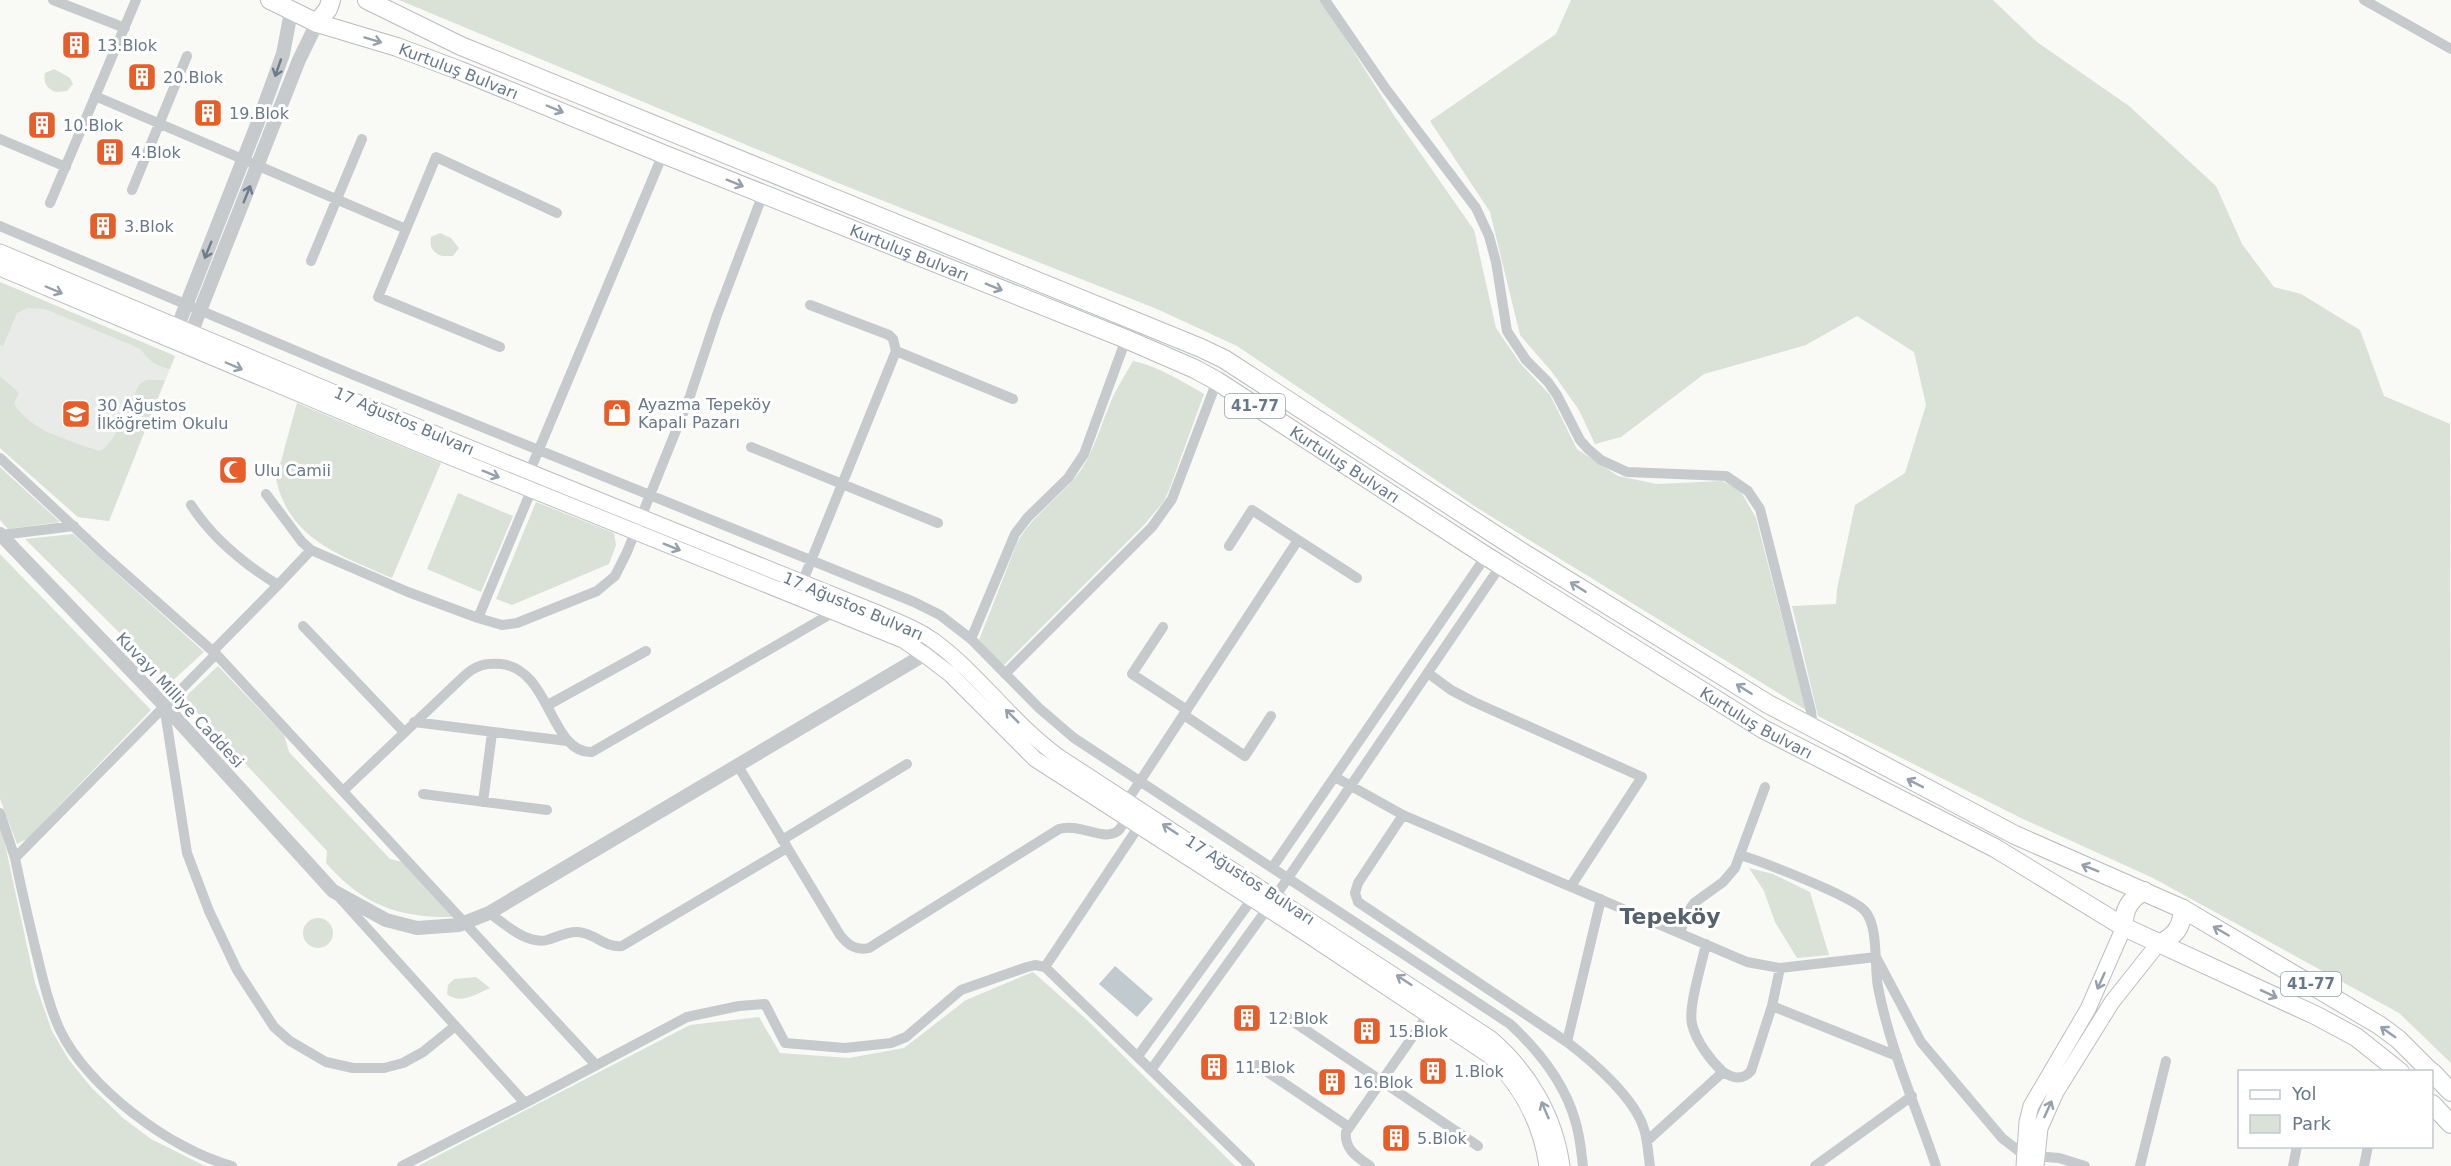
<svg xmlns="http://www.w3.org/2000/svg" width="2451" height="1166" viewBox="0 0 2451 1166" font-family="'DejaVu Sans',sans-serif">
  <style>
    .built { fill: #e9ebe9 }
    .green { fill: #dae1d7 }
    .water { fill: #c1cacf }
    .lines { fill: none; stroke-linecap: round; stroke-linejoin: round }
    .secondary-casing { stroke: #bbbfc4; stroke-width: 17 }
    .trunk-casing { stroke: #b9bcbf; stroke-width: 20 }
    .minor { stroke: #c6cacd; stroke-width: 10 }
    .tertiary { stroke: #c6cacd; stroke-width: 14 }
    .secondary { stroke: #fff; stroke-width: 15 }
    .trunk { stroke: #fff; stroke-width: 18 }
    .oneway { stroke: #95a0ac }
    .oneway2 { stroke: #6c7c8b }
    .labels { text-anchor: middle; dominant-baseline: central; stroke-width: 6; stroke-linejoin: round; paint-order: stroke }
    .shield { fill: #fff; stroke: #95a0ac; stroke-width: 1.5 }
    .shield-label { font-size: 15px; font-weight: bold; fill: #677888 }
    .poi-label { font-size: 16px; fill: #677888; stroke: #fff; text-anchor: start }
    .street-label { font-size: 16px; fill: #677888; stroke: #fff }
    .district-label { font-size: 22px; font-weight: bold; fill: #55616d; stroke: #fff }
  </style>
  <rect width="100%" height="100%" fill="#f9f9f6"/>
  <path class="built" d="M0,282L175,356L109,521L78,517L0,448Z"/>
  <path class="green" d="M399,0H1321L1393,114L1474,230L1496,328L1520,363L1550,395L1577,449L1618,476L1657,484L1722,481L1740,490L1756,518L1806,710L1479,509L1237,346L1157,309L838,183Z
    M1571,0H1993L2037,42L2129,106L2216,186L2242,244L2274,287L2301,294L2360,330L2384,396L2450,424L2451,1063L2399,1013L2153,878L2021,818L1818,716L1792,606L1836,604L1837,589L1855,505L1905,473L1926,405L1914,352L1857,316L1806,345L1704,374L1621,437L1595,444L1579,410L1552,372L1520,335L1490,212L1430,121L1556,34Z
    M54,69L70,78L73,84L67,91L56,92C47,89 43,83 45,73Z
    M440,233L451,238L459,248L453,256H442C433,253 429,247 431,237Z
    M0,282L175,356L170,369C157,366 148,361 141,349L45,309L28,308L17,313L3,346L0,345Z
    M1133,361C1160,367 1181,381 1204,394L1169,490L1164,501L1144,525L1003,666L979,640L1017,543C1032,515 1062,496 1081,470C1094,450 1100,428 1109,406C1115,390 1125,376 1133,361Z
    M0,376L19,393L14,403C29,431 71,441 99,451C114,447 131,400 139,385L146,380H165L109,521L78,517L0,448Z
    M297,403L441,463L392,578C342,556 289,540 276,479Z
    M0,467L60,522L8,529L0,520Z
    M458,493L513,516L481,592L427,569Z
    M536,502L614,533L616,545L609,564L512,605L496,599Z
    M73,534L204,652L170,683L25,539Z
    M0,554L151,710L27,839L17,844L0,799Z
    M218,666L284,735L289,752L390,859L402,862L454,917C398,918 363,905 326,863L327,851L184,698Z
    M0,821L35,983L52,1031L69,1060L91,1087L123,1118L151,1139L205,1166H0Z
    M1749,868L1773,874L1810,892L1829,955L1797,958L1775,922L1764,891Z
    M303 933a15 15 0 1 1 30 0a15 15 0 1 1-30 0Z
    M1033,972L1087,1020L1235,1166H418L690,1025L759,1017L780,1053L849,1058L904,1048L966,1000Z
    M476,977L490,988C476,994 460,1005 447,994L448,985L454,979Z"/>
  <path class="water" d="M1115,966L1153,999L1137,1017L1099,984Z"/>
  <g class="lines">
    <g class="secondary-casing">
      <path id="secondary" d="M0,252L347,398L880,614C899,622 917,629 934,641C980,675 1013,724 1059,757L1490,1038C1529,1071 1555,1116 1562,1166
        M0,268L428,448L903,640L925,655L950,674L1035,759L1299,929L1490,1056C1521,1086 1541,1124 1547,1166
        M2024,1166L2027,1122L2031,1106L2088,1009L2124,927
        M2036,1166L2040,1128L2056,1092L2112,1002L2158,944"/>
    </g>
    <g class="trunk-casing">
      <g id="trunk">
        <path id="s1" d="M270,0L317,23L397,47L461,71L663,154L1126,339L1195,369L1217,381L1486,556L1763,729L1995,848L2124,927L2317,1016L2356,1037L2400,1072"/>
        <path d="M367,0L461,46L1201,348L1224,359L1525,554L1768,704L2015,835L2183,909L2379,1025L2398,1039L2431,1072"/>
        <path d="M317,23L328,9L331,0"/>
        <path d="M2124,927C2123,910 2130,899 2144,891"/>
        <path d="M2158,944C2175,937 2182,927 2183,909"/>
        <path d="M2432,1072L2451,1092"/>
        <path d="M2432,1104L2451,1124"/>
      </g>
    </g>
    <path class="minor" d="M53,0L125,28
      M1325,0L1386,89L1476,208L1489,236L1496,262L1507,331L1526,360L1548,382L1557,395L1580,440L1588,449L1601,460L1627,472L1726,476L1748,491L1760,509L1811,711L1813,730
      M2364,0L2451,49
      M95,96L406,229
      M0,139L66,167
      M132,190L187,56
      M50,203L136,0
      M0,226L351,374L914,602L940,615L971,639L1039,708L1074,738L1510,1024C1538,1050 1564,1082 1575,1120C1580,1135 1581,1151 1583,1166
      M311,261L362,139
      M810,305L889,335L893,339L896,351
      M500,347L378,297L436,157L557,213
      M751,447L938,523
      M0,458L103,554L216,654L596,1065
      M529,473L663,154
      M266,494L302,542L311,550L408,592L478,618L502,625L517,623L597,591L615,576L627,552L690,396L717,315L763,194
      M191,505C213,539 244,564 278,585L213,651
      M1,535L74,526
      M1229,546L1252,510L1298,540
      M802,583L896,351L1013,399
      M278,585L311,550
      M478,618L531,491
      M303,626L404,732
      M1163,627L1132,674L1187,710
      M971,639L1015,534L1028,517L1068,478L1084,454L1126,339
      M216,654L15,858C21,888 28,917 35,947C42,975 48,1004 60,1030C87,1087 171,1150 232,1166
      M1428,673L1451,690L1474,702L1642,777L1571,886
      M1005,674L1152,527L1172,499L1217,381
      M164,705L187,853L209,911L237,970L274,1027L290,1041L326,1062L353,1068H384L403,1063L423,1052L454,1027
      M548,705L646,651
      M1184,715L1245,756L1271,716
      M414,722L567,741
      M738,766L840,935C848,945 856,951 869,948L1059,829C1087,820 1125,861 1127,801L1298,540L1357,578
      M1335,777L1403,815L1747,962L1780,968L1876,957L1921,1042L2002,1138L2024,1155L2059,1158L2085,1166
      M343,791L464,676C476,665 485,663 501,664C551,669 550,754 592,752L834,612
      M423,794L547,810
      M483,802L492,733
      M0,813L15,858
      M1403,815L1358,883L1355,893L1358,902L1567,1042C1592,1061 1635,1098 1644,1129C1648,1141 1648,1154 1650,1166
      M782,840L907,764
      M1740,855C1763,862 1852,896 1865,911C1879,927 1874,967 1878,987C1890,1049 1916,1107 1936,1166
      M1272,868L1486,556
      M339,897L525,1103L687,1017L739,1006L765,1004L785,1043L845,1048L891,1043L906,1037L961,990L1027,967L1035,965L1045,967L1139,826
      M1275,897L1501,565
      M489,913C505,924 527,945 547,940C557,937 568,931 578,932C595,933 604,948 622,946L787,848
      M1680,933L1687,913L1694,903L1723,882L1735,868L1765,787
      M1045,967L1250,1166
      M1772,1006L1897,1056
      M1288,1018L1478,1146
      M1567,1042L1601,899
      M1138,1056L1252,899
      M1257,1065L1349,1127
      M1151,1070L1267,909
      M1723,1072C1733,1078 1742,1081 1751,1071L1772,1006L1780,968
      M1647,1141L1723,1072C1710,1060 1696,1041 1692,1024C1688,1007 1702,963 1706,944
      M402,1166L525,1103
      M1370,1166C1357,1157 1344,1149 1346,1132L1432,1009
      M1815,1166L1912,1096
      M2140,1166L2166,1061
      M2293,1166L2297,1146
      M2364,1166L2368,1146"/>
    <path class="tertiary" d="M174,336L260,117L283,54L291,12
      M188,341L299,60L317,23
      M0,534L164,705L333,891L386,920L417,928L459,925L489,913L932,650"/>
    <use href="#secondary" class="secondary"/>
    <use href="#trunk" class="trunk"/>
  </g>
  <defs><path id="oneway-shaft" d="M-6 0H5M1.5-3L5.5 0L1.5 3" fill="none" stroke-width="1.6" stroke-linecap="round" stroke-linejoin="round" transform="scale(1.5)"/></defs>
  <g class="oneway">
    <use href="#oneway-shaft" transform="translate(373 40) rotate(17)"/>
    <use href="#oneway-shaft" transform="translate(555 109) rotate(23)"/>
    <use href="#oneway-shaft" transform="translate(735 183) rotate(22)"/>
    <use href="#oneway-shaft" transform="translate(994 287) rotate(22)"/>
    <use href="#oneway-shaft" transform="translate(54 290) rotate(23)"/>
    <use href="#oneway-shaft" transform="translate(234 366) rotate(23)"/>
    <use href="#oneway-shaft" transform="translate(491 474) rotate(22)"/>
    <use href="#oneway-shaft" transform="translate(672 547) rotate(22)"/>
    <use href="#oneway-shaft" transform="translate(1578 587) rotate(-148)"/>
    <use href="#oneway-shaft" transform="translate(1744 689) rotate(-148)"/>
    <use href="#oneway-shaft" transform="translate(1012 716) rotate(-135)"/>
    <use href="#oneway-shaft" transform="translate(1915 783) rotate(-153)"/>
    <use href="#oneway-shaft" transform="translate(1170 829) rotate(-147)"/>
    <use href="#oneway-shaft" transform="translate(2090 868) rotate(-158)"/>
    <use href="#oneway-shaft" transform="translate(2221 931) rotate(-150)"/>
    <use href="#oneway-shaft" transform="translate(1404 980) rotate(-147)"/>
    <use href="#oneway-shaft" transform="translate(2101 981) rotate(114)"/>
    <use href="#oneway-shaft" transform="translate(2269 994) rotate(25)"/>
    <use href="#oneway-shaft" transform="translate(2388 1032) rotate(-145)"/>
    <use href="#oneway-shaft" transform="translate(2048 1109) rotate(-66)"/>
    <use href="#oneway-shaft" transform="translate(1545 1110) rotate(-113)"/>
  </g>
  <g class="oneway2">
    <use href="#oneway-shaft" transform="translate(278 68) rotate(109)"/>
    <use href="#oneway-shaft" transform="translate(247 194) rotate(-68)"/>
    <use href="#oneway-shaft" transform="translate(208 250) rotate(112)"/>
  </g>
  <defs>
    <g id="building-square" transform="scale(1.5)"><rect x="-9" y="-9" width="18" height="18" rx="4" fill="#e75e28" stroke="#fff"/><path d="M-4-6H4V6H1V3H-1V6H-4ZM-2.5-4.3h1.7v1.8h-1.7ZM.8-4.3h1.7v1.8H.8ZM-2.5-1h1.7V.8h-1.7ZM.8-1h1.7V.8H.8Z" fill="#fff"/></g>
    <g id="shop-square" transform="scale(1.5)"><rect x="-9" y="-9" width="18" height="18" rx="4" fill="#e75e28" stroke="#fff"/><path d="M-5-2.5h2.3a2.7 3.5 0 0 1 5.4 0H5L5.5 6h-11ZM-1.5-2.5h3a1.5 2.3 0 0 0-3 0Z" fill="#fff"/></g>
    <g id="school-square" transform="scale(1.5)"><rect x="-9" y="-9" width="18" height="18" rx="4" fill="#e75e28" stroke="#fff"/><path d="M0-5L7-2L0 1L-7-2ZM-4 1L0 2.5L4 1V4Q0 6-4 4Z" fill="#fff"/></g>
    <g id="mosque-square" transform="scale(1.5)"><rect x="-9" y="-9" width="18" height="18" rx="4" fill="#e75e28" stroke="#fff"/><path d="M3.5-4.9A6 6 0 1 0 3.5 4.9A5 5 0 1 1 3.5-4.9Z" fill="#fff"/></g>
  </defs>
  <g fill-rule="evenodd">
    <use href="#building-square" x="76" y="45"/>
    <use href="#building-square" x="142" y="77"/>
    <use href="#building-square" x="208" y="113"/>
    <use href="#building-square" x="42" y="125"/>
    <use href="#building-square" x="110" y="152"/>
    <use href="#building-square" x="103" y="226"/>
    <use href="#shop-square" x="617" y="413"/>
    <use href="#school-square" x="76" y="414"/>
    <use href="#mosque-square" x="233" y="470"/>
    <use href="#building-square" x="1247" y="1018"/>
    <use href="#building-square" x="1367" y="1031"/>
    <use href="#building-square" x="1214" y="1067"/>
    <use href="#building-square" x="1433" y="1071"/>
    <use href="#building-square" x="1332" y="1082"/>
    <use href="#building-square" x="1396" y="1138"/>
  </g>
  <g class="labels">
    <g class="shield">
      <rect x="1225" y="394" width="60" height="24" rx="4.5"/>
      <rect x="2281" y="972" width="60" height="24" rx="4.5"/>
    </g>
    <g class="shield-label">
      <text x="1255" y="406">41-77</text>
      <text x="2311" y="984">41-77</text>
    </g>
    <g class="poi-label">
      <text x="97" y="45">13.Blok</text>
      <text x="163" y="77">20.Blok</text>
      <text x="229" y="113">19.Blok</text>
      <text x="63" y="125">10.Blok</text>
      <text x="131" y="152">4.Blok</text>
      <text x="124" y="226">3.Blok</text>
      <text x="638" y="404">Ayazma Tepeköy<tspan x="638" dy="18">Kapalı Pazarı</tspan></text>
      <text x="97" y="405">30 Ağustos<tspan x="97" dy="18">İlköğretim Okulu</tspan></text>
      <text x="254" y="470">Ulu Camii</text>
      <text x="1268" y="1018">12.Blok</text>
      <text x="1388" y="1031">15.Blok</text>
      <text x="1235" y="1067">11.Blok</text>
      <text x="1454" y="1071">1.Blok</text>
      <text x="1353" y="1082">16.Blok</text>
      <text x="1417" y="1138">5.Blok</text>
    </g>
    <g class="street-label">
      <text stroke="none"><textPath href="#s1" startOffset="202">Kurtuluş Bulvarı</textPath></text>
      <text stroke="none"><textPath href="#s1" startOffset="688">Kurtuluş Bulvarı</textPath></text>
      <text transform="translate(404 421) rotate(23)">17 Ağustos Bulvarı</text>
      <text stroke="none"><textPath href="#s1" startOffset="1174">Kurtuluş Bulvarı</textPath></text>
      <text transform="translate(853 606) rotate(23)">17 Ağustos Bulvarı</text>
      <text transform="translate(180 700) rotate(47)">Kuvayı Milliye Caddesi</text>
      <text stroke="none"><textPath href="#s1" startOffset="1660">Kurtuluş Bulvarı</textPath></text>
      <text transform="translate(1250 880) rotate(33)">17 Ağustos Bulvarı</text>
    </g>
    <g class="district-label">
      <text x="1670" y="916">Tepeköy</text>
    </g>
  </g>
  <rect x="2238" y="1070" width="195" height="78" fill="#ffffff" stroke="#c2c9cf" stroke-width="1.5"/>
  <rect x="2250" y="1090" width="30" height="9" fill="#ffffff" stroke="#c2c9cf" stroke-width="1.5"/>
  <text x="2292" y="1100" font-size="18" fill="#677888">Yol</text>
  <rect x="2250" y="1115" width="30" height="18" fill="#dae1d7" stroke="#c2c9cf" stroke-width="1.5"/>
  <text x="2292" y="1130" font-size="18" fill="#677888">Park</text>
</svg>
